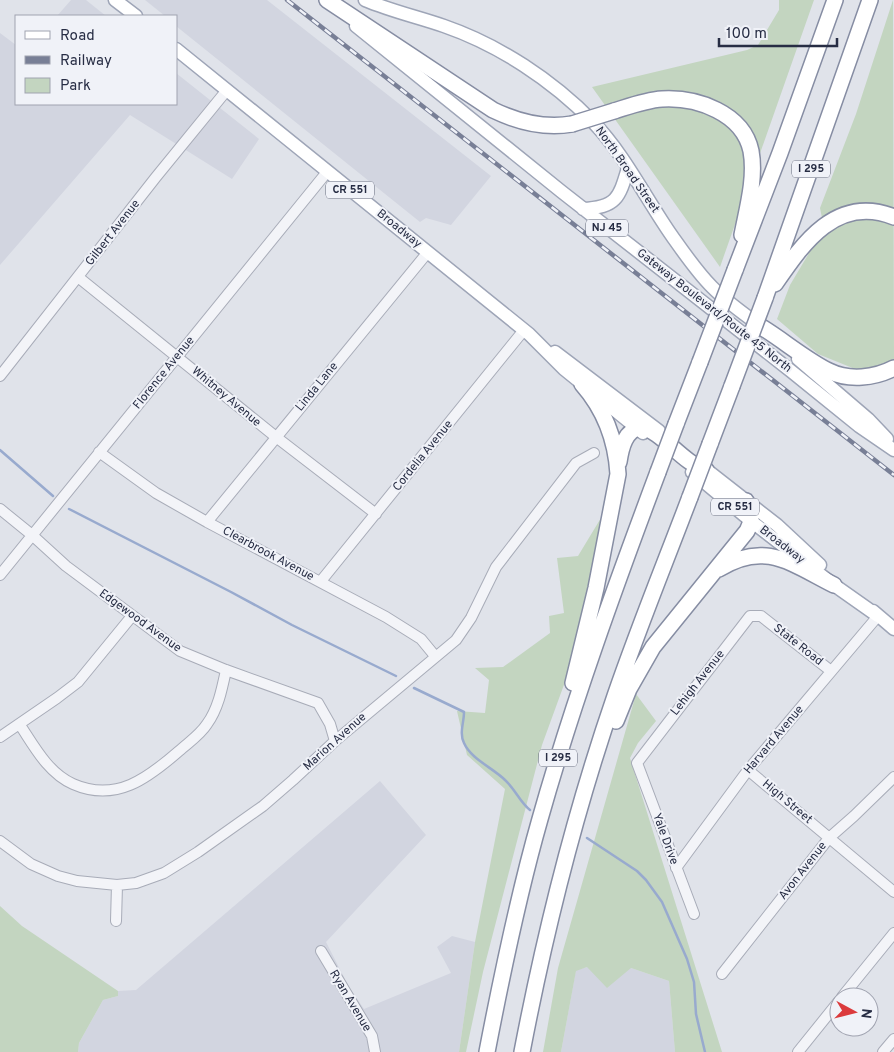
<svg xmlns="http://www.w3.org/2000/svg" width="894" height="1052" viewBox="0 0 894 1052" font-family="Overpass,sans-serif">
  <style>
    .built { fill: #d2d5e0 }
    .green { fill: #c3d5c0 }
    .lines { fill: none; stroke-linecap: round; stroke-linejoin: round }
    .stream { stroke: #98aace; stroke-width: 2.5 }
    .minor-casing { stroke: #a8acb8; stroke-width: 12 }
    .major-casing { stroke: #9ea5b7; stroke-width: 15 }
    .highway-casing { stroke: #868da3; stroke-width: 18 }
    .minor { stroke: #f3f4f8; stroke-width: 10 }
    .major { stroke: #fff; stroke-width: 12 }
    .highway { stroke: #fff; stroke-width: 15 }
    .rail-casing { stroke: #787f96; stroke-width: 4.5 }
    .rail { stroke: #f0f2f8; stroke-width: 2.5; stroke-dasharray: 8; stroke-linecap: butt }
    .highway-bridge-casing { stroke: #868da3; stroke-width: 18; stroke-linecap: butt }
    .highway-bridge { stroke: #fff; stroke-width: 15 }
    .labels { text-anchor: middle; dominant-baseline: central; stroke-width: 4; stroke-linejoin: round; paint-order: stroke }
    .shield { fill: #f0f2f8; stroke: #63687a; stroke-width: 1 }
    .shield-label { font-size: 11px; font-weight: bold; fill: #272d44 }
    .street-label { font-size: 12px; fill: #272d44; stroke: #f0f2f8 }
  </style>
  <rect width="100%" height="100%" fill="#e0e3ea"/>
  <path class="built" d="M71,0H86L106,16H57Z
    M145,0H267L491,176L451,225L426,218L420,222L176,26V16H165Z
    M0,33L16,45V104H176V73L259,139L232,179L130,115L0,265Z
    M380,781L426,835L326,942L349,987L364,1009L451,973L437,947L452,936L475,942L459,1052H78L79,1043L103,1000L118,996V991L136,990Z
    M587,967L631,968L669,981L675,1052H561L576,970Z"/>
  <path class="green" d="M779,0H814L720,267L592,87L747,50L758,45L779,10Z
    M893,0L894,359L865,373L818,354L777,319L790,285L824,228L820,208L856,114Z
    M607,508L573,660L542,745L483,972L466,1052H459L475,942L505,789L467,755L457,711L485,713L489,680L475,668L503,667L550,633L549,616L564,613L557,558L578,556Z
    M636,694L656,721L638,743L630,758L722,1052H675L669,981L631,968L607,988L587,967L576,971L561,1052H543L558,968Z
    M0,906L22,926L118,991V996L103,1000L79,1043L78,1052H0Z"/>
  <g class="lines">
    <path class="stream" d="M0,450L53,496
      M69,509L231,592L292,625L396,676
      M414,688L464,712C464,723 459,733 464,743C471,759 493,768 505,780C515,789 520,802 530,810
      M587,838L637,871L646,880L662,902L687,959L694,982L696,1014L705,1052"/>
    <g class="minor-casing">
      <path id="minor" d="M78,277L276,437L376,514
        M0,376L156,177L227,90
        M99,452L156,493L207,522L386,617L421,639L435,656
        M0,509L32,535L66,566L180,651L226,670L318,703L330,724L335,741
        M207,522L428,252
        M0,575L327,172
        M321,581L524,330
        M20,725C34,746 48,773 73,784C116,803 148,778 179,751C189,742 200,735 207,724C218,709 222,689 226,670
        M0,737L57,698L78,682L132,616
        M748,770L894,892
        M0,841L31,864L58,876L77,881L117,885L136,883L164,873L198,852L263,806L293,780L335,741L456,640L471,618L496,567L576,463L594,453
        M676,868L748,770L878,616
        M694,914L637,763L750,616H761L831,671
        M116,921L117,885
        M321,951L372,1036L375,1052
        M722,974L829,838L854,816L894,777
        M842,997L894,933
        M798,1052L839,1001
        M883,1052L894,1039"/>
    </g>
    <g class="major-casing">
      <path id="major" d="M115,0L136,16
        M365,0C391,11 418,17 444,26C499,45 552,80 593,122C625,155 646,199 672,236C684,253 697,272 712,287C727,302 745,315 762,327
        M356,26L562,192L791,371L859,426L894,450
        M176,49L529,334L564,369L643,433
        M583,209C616,207 619,199 628,168
        M555,352L659,431
        M798,359L868,419L887,439
        M699,464L777,525L820,565
        M692,472L751,521L834,585L878,616
        M873,611L894,629"/>
    </g>
    <g class="highway-casing">
      <path id="highway" d="M327,0L493,110C518,122 544,129 572,124
        M614,111C630,106 646,100 662,99C697,97 743,113 751,151C756,178 747,209 742,235
        M735,270L780,153L835,0
        M775,284C803,243 837,194 894,217
        M765,298L870,0
        M763,328C784,341 808,361 829,371C849,381 875,378 894,368
        M676,424L700,362
        M710,444L732,386
        M619,462C621,448 625,430 641,427C662,431 682,463 706,470
        M719,569C765,540 792,564 834,585
        M573,683L596,588L618,474C616,441 604,409 582,384
        M616,721L629,689L653,647L747,531C753,520 752,512 746,501
        M487,1052C502,974 518,896 540,819C573,702 615,587 658,472
        M522,1052C545,932 575,812 615,696C638,629 665,563 690,497"/>
    </g>
    <use href="#minor" class="minor"/>
    <use href="#major" class="major"/>
    <use href="#highway" class="highway"/>
    <g class="rail-casing">
      <path id="rail" d="M287,0L894,475"/>
    </g>
    <use href="#rail" class="rail"/>
    <g class="highway-bridge-casing">
      <path id="highway-bridge" d="M572,124L614,111
        M700,362L735,270
        M732,386L765,298
        M658,472L676,424
        M690,497L710,444"/>
    </g>
    <use href="#highway-bridge" class="highway-bridge"/>
  </g>
  <g class="labels">
    <g class="shield">
      <rect x="792" y="160.5" width="38" height="17" rx="4"/>
      <rect x="326" y="181.5" width="48" height="17" rx="4"/>
      <rect x="586" y="219.5" width="42" height="17" rx="4"/>
      <rect x="711" y="498.5" width="48" height="17" rx="4"/>
      <rect x="539" y="749.5" width="38" height="17" rx="4"/>
    </g>
    <g class="shield-label">
      <text x="811" y="169">I 295</text>
      <text x="350" y="190">CR 551</text>
      <text x="607" y="228">NJ 45</text>
      <text x="735" y="507">CR 551</text>
      <text x="558" y="758">I 295</text>
    </g>
    <g class="street-label">
      <text transform="translate(627 170) rotate(55)">North Broad Street</text>
      <text transform="translate(399 229) rotate(39)">Broadway</text>
      <text transform="translate(113 233) rotate(-52)">Gilbert Avenue</text>
      <text transform="translate(714 311) rotate(38)">Gateway Boulevard/Route 45 North</text>
      <text transform="translate(164 373) rotate(-51)">Florence Avenue</text>
      <text transform="translate(317 387) rotate(-51)">Linda Lane</text>
      <text transform="translate(226 397) rotate(40)">Whitney Avenue</text>
      <text transform="translate(423 456) rotate(-51)">Cordelia Avenue</text>
      <text transform="translate(782 545) rotate(38)">Broadway</text>
      <text transform="translate(268 554) rotate(28)">Clearbrook Avenue</text>
      <text transform="translate(140 621) rotate(36)">Edgewood Avenue</text>
      <text transform="translate(798 645) rotate(38)">State Road</text>
      <text transform="translate(698 683) rotate(-52)">Lehigh Avenue</text>
      <text transform="translate(774 740) rotate(-50)">Harvard Avenue</text>
      <text transform="translate(335 742) rotate(-42)">Marion Avenue</text>
      <text transform="translate(787 802) rotate(40)">High Street</text>
      <text transform="translate(665 839) rotate(70)">Yale Drive</text>
      <text transform="translate(803 871) rotate(-52)">Avon Avenue</text>
      <text transform="translate(350 1001) rotate(59)">Ryan Avenue</text>
    </g>
  </g>
  <rect x="15" y="15" width="162" height="90" fill="#f0f2f8" stroke="#a0a3b0"/>
  <rect x="25" y="31" width="25" height="8" fill="#ffffff" stroke="#a0a3b0"/>
  <text x="60" y="40" font-size="15" fill="#272d44">Road</text>
  <rect x="25" y="56" width="25" height="8" fill="#787f96" stroke="#a0a3b0"/>
  <text x="60" y="65" font-size="15" fill="#272d44">Railway</text>
  <rect x="25" y="78" width="25" height="15" fill="#c3d5c0" stroke="#a0a3b0"/>
  <text x="60" y="90" font-size="15" fill="#272d44">Park</text>
  <g transform="translate(854 1012) rotate(97)"><circle r="24" fill="#f0f2f8" stroke="#a0a3b0"/>
  <path d="M0-4L9 19L0 12L-9 19Z" fill="#db3a3c"/>
  <text y="-8" font-size="14" font-weight="bold" text-anchor="middle" fill="#272d44">N</text>
  </g>
  <path d="M719 38v8h118v-8" fill="none" stroke="#272d44" stroke-width="2.5"/>
  <text x="726" y="38" font-size="15" fill="#272d44" stroke="#f0f2f8" stroke-width="4" paint-order="stroke">100 m</text>
</svg>
